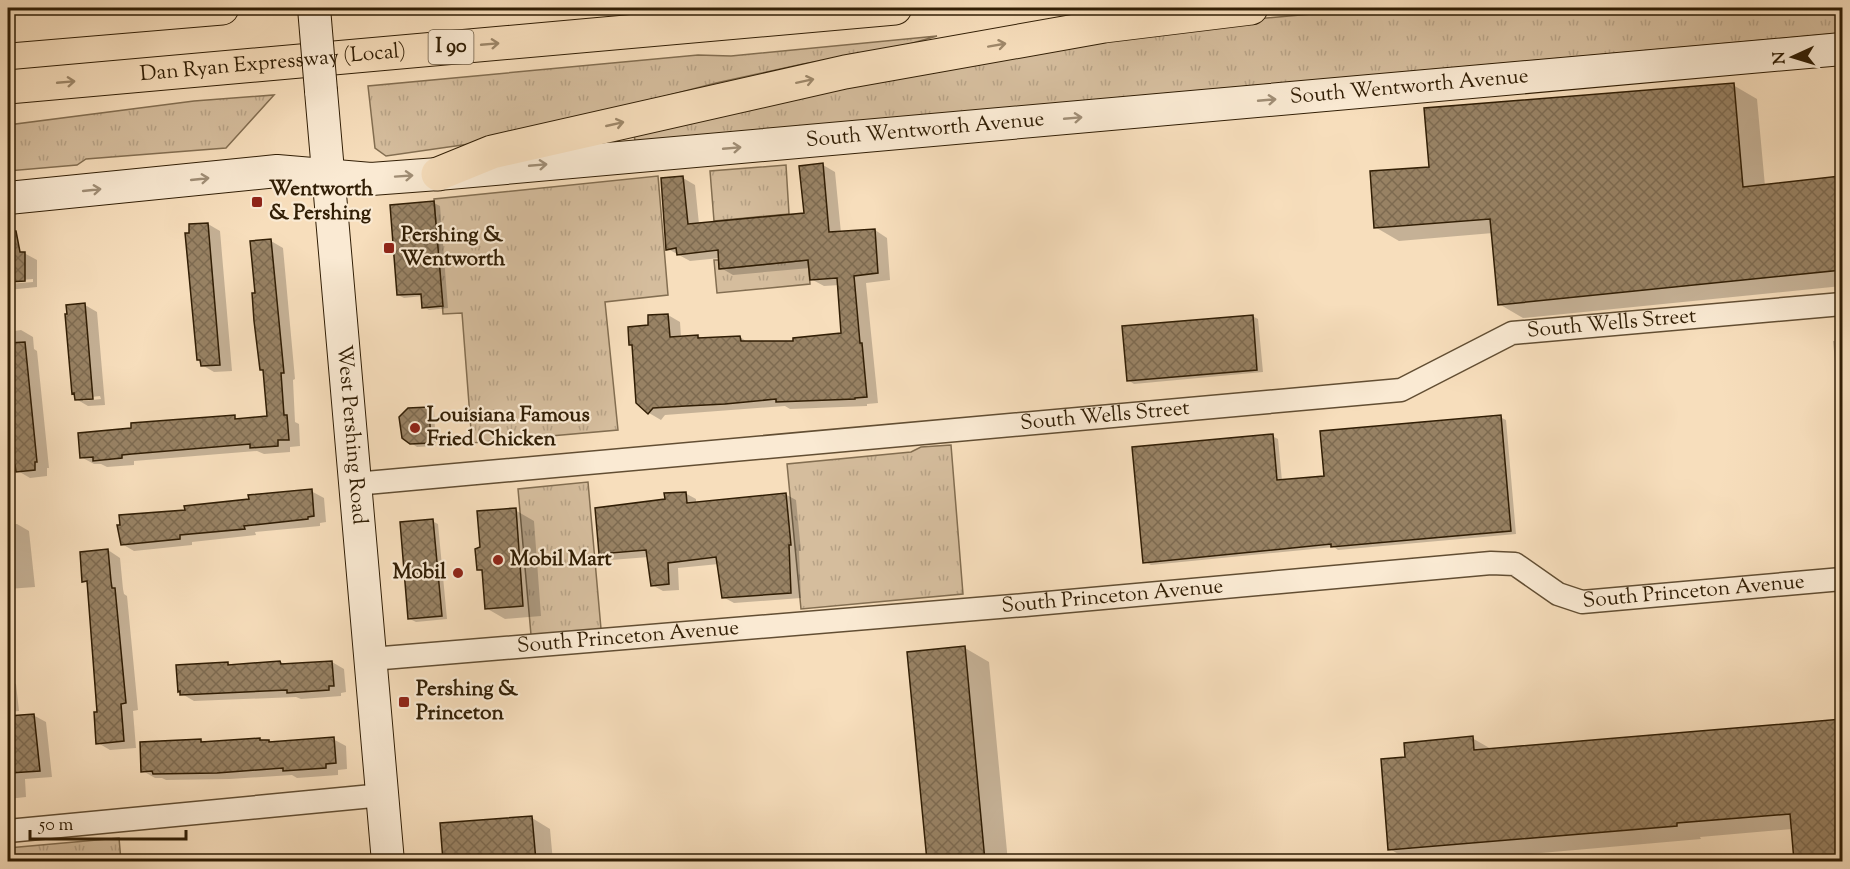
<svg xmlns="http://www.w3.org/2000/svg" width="1850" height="869" viewBox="0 0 1850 869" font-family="'Sorts Mill Goudy',serif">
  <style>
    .grass { fill: url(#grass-tufts); stroke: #836e51; stroke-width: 1.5 }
    .shadow { fill: #0003; fill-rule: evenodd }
    .building { fill: url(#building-cross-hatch); stroke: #311e05; stroke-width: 1.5 }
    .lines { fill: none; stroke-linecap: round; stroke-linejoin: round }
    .minor-casing { stroke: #624e33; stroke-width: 25 }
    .secondary-casing { stroke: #311e05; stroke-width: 34 }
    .motorway-casing { stroke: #311e05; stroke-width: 35 }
    .minor { stroke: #faead3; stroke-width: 22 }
    .secondary { stroke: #faead3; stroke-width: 32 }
    .motorway { stroke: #f7debc; stroke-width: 33 }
    .secondary-bridge-casing { stroke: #311e05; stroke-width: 34; stroke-linecap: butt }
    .secondary-bridge { stroke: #faead3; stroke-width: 32 }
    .oneway { stroke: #9e886a }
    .oneway2 { stroke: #a08e76 }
    .poi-dot { fill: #8f2418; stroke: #faead3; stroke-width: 2 }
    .labels { text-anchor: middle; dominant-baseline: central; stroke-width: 4.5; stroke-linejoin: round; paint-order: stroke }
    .shield { fill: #faead3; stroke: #6d5b43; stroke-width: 1.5 }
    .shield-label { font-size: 20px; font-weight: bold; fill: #311e05 }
    .street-label { font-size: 21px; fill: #311e05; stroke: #faead3 }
    .poi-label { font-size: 21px; font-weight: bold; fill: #311e05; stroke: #faead3; text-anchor: start }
  </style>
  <defs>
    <pattern id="grass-tufts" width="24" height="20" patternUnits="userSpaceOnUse" patternTransform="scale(1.5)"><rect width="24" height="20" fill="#d5bd9d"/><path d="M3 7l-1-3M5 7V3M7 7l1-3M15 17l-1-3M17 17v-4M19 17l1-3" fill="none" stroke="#b7a286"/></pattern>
    <pattern id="building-cross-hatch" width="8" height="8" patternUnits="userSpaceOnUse" patternTransform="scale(1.5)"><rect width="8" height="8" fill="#988264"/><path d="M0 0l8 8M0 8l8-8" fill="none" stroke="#7d6a50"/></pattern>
  </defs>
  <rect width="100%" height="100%" fill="#f7debc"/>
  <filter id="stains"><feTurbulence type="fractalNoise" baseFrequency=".00333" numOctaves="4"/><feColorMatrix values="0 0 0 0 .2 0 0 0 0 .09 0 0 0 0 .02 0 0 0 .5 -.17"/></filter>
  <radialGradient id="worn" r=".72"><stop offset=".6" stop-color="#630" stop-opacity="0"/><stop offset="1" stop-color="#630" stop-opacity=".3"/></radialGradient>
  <path class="grass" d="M1378,8H1842V33L635,141L634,134L734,110L1011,55L1255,19Z
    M937,36L889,50L803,64L716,83L497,140L386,156L375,148L368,86L698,55L731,56Z
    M274,95L226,148L86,159L77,165L8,171V125L194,101Z
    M786,165L789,214L714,221L710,171Z
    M658,176L668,295L605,302L618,430L472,443L462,313L443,314L434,199Z
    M714,260H719L720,269L808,260L810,284L717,293Z
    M951,445L963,594L801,609L787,464L911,452L921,447Z
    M588,482L602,640L532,646L518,489Z
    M119,838L121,861H118L117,857L66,862L8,861V848Z"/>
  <path class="shadow" d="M1733,85L1757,99L1765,186L1840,178L1842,179V192H1840L1842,212V286L1523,318L1499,304L1493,233L1399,241L1375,227L1431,169Z
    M823,165L835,172L841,233L875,230L887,238L890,280L866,283L878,403L867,404V406L790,409L785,406L665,415L661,420L649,413L633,346L631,344L650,326L668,315L680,322L681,337L698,336L703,339L740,337L749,343L795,342L843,335L840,285L824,286L811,279L810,268L733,275L721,268L720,258L690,261L668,249L683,178L695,185L699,224L805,214Z
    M434,203L440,206L448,308L429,310L424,307L423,296L404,298L398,295Z
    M208,224L220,231L232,371L214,372L202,365Z
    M271,241L283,248L295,379L293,380L295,422L299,424L300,446L290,447V452L264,454L257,451L134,461V465L107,467L101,464H94L81,457L234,417L239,420L269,418L257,294Z
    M24,253L37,260V287L8,290V284L33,282V279L8,281V255Z
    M85,305L97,312L105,405L88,406L76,399V394L73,393ZM100,396L101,399L83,401V398Z
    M1252,316L1258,319L1263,372L1134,384L1128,380Z
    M21,330L33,337L34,349L37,351L49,468H47V476L30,478L18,471L17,466L13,464L8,396V332Z
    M1842,340V414L1840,412L1833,341Z
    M428,408L434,411L436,446L417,447L411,443Z
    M1500,417L1506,420L1516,534L1338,550L1334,547L1151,565L1145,562L1272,436L1278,439L1282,481L1326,478Z
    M311,491L324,498L326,522L320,523V526L255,532L256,535L192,542V545L134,551L122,544L186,511Z
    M685,493L696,499V503L785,494L796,500L801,551H799L801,598L734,603L723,597L719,564L678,568L679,590L663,591L652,585L649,557L611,560L601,553L666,501Z
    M515,510L534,521L541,616L505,619L486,608L484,572L478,569L481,548Z
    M432,521L438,524L447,619L416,622L410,619Z
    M17,524L29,531L35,587L8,589V525Z
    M108,550L120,558L123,589L124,594L127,596L138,710L133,711L136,748L110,750L98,743L99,714L89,584L84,581Z
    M8,602L11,629H8Z
    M965,648L989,662L1008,862H928L909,653Z
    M280,662L285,665L332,662L344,669L346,692L341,693V696L301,699L296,697L194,701L182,694L228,663L232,666Z
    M8,679L16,684L19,711L8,712Z
    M33,715L46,722L52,777L25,779L26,797L8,799V764L11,763L8,717Z
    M1842,720V862H1795L1792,829L1700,837L1701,839L1438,862H1411L1390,849L1407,759L1472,738L1493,750Z
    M259,739L273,744L333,739L346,746L347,769L338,770V775L297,778L292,775L230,779L166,780L162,778H155L143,771L201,740L206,743Z
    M532,818L550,829L553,862H445L442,825Z"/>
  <path class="building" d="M1734,83L1743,187L1840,176L1842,198V270L1498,305L1490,219L1374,228L1370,171L1429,167L1424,108Z
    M823,163L829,232L875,229L878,273L854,276L860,343H862L867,397L855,398V399L776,402V399L725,404L686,406L653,408L648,414L636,403L632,345H629L628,327L648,325V315L668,314L670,337L698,335V338L740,336L741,341H793V338L841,333L837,278L810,280L808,260L719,269L718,250L677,255L676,248L666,250L661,178L683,176L688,224L804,213L799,166Z
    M434,201L443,306L422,308L421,294L397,295L390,205Z
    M208,223L220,365L201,366L200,360H197L185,233H189V224Z
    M8,231H16L20,252H25V281L8,282Z
    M271,239L284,373H281L284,415H287L289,440H278V446L250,448V444L132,454L122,455V458L93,461V457L80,458L78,433L131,428V423L235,415V419L267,416L263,370H260L254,321L252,293H255L250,241Z
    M85,303L93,399L75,400L74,393L72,394L65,314H67L66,305Z
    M1253,315L1257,370L1127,381L1122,326Z
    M25,342L37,462H35V470L16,472L15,465H12L8,417V343Z
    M429,407L431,443L410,444L402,438L399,417L408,408Z
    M1501,415L1511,531L1331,547V544L1143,563L1132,447L1273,434L1277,480L1324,476L1320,431Z
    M312,489L314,516L308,517V519L244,526L245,529L180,535V539L121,545L117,525H120L119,515L185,510L184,506L249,499L248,495Z
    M686,492L687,503L786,493L791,545H789L791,593L722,598L716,557L668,563L669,584L651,586L646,550L599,554L595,508L665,499L664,493Z
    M516,508L523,606L485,609L482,570H477L475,549L480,547L477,511Z
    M433,519L442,616L408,619L400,522Z
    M108,549L111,581L112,588H115L126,703L121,704L124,741L96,744L94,712H97L87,581L82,582L80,552Z
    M965,646L985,861H927L907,652Z
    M280,661L281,664L332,661L334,686H329V690L287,693V690L180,695V691L178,692L176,665L228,662V665Z
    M34,714L40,771L10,773L8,716Z
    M1842,719V861H1794L1790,814L1677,823V826L1388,850L1381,759L1405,757L1404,743L1473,736L1474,750Z
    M334,737L336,763L326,764V768L283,771V768L217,773L153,774L152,771L141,772L140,742L201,739V742L260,738V740H269V742Z
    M532,816L536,861H443L440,823Z"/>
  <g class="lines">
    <g class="minor-casing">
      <g id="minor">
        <path id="s1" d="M355,484L1401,390L1512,333L1842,304"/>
        <path id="s2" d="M371,659L1025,605L1491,563L1515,564L1558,594L1582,602L1842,579"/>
        <path d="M8,831L383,795"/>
      </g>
    </g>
    <g class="secondary-casing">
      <g id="secondary">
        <path id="s3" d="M321,91L388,862"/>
        <path id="s4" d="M8,198L277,171L371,179L438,174L1842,49"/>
      </g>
    </g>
    <g class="motorway-casing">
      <g id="motorway">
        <path d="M8,26L222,8"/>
        <path id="s5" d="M8,87L895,8"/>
        <path d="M438,174L492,152L845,72L1104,26L1251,8"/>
      </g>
    </g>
    <use href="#minor" class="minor"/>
    <use href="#secondary" class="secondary"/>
    <use href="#motorway" class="motorway"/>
    <g class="secondary-bridge-casing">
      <path id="secondary-bridge" d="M314,8L321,91"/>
    </g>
    <use href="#secondary-bridge" class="secondary-bridge"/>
  </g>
  <defs><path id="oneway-shaft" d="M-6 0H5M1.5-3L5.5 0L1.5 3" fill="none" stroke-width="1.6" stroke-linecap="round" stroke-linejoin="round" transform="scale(1.5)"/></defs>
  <g class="oneway">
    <use href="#oneway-shaft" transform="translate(490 44) rotate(-5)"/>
    <use href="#oneway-shaft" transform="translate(997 45) rotate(-10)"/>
    <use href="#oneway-shaft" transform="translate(805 81) rotate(-12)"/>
    <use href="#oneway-shaft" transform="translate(66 82) rotate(-5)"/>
    <use href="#oneway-shaft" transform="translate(615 124) rotate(-13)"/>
  </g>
  <g class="oneway2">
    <use href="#oneway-shaft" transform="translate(1267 100) rotate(-5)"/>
    <use href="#oneway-shaft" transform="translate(1073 118) rotate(-5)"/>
    <use href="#oneway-shaft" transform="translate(732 148) rotate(-5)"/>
    <use href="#oneway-shaft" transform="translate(538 165) rotate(-5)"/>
    <use href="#oneway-shaft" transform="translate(404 176) rotate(-4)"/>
    <use href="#oneway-shaft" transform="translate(200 179) rotate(-6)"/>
    <use href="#oneway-shaft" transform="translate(92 190) rotate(-6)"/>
  </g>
  <g class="poi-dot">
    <rect x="251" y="196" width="12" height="12" rx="3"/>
    <rect x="383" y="242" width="12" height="12" rx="3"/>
    <circle cx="415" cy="428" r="6"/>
    <circle cx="498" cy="560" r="6"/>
    <circle cx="458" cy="573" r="6"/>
    <rect x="398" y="696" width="12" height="12" rx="3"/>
  </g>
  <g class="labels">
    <rect class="shield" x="428.5" y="30" width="45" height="34" rx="4.5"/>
    <g class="shield-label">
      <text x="451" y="47">I 90</text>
    </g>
    <g class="street-label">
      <text stroke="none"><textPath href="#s5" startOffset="266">Dan Ryan Expressway (Local)</textPath></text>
      <text stroke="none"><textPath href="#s4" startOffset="1407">South Wentworth Avenue</textPath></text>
      <text stroke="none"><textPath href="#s4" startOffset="921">South Wentworth Avenue</textPath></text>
      <text stroke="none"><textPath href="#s1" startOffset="1275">South Wells Street</textPath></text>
      <text stroke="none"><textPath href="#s1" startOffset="753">South Wells Street</textPath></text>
      <text stroke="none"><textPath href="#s3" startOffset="345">West Pershing Road</textPath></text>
      <text stroke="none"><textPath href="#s2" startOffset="1338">South Princeton Avenue</textPath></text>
      <text stroke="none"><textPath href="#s2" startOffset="744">South Princeton Avenue</textPath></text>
      <text stroke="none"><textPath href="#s2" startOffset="258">South Princeton Avenue</textPath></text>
    </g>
    <g class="poi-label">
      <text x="269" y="190">Wentworth<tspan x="269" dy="24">&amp; Pershing</tspan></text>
      <text x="401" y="236">Pershing &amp;<tspan x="401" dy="24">Wentworth</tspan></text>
      <text x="427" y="416">Louisiana Famous<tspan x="427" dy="24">Fried Chicken</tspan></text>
      <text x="510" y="560">Mobil Mart</text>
      <text x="446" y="573" text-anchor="end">Mobil</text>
      <text x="416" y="690">Pershing &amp;<tspan x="416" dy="24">Princeton</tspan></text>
    </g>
  </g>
  <rect width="1850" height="869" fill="none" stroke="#f7debc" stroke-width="30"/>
  <rect x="9" y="9" width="1832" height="851" fill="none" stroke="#311e05" stroke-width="3"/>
  <rect x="15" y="15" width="1820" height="839" fill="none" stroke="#311e05" stroke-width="1.5"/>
  <g transform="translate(1793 57) rotate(266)" stroke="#faead3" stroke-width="4.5" paint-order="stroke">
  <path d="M0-4.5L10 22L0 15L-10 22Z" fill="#311e05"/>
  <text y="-9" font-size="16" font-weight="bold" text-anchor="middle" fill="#311e05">N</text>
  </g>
  <path d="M30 830v9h156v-9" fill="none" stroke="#311e05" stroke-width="3"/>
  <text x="39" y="830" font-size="18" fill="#311e05" stroke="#faead3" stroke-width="4.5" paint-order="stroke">50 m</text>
  <rect width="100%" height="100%" filter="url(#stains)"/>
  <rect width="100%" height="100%" fill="url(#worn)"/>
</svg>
